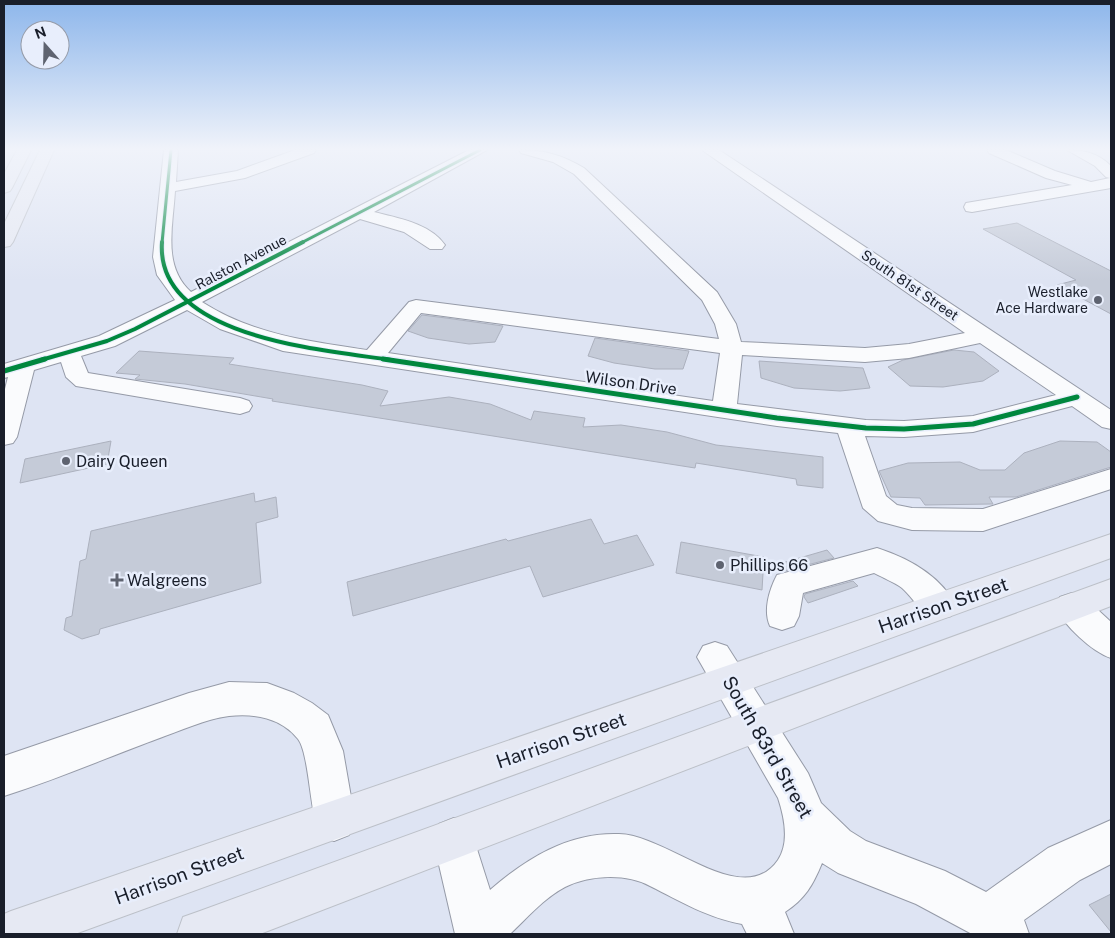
<svg xmlns="http://www.w3.org/2000/svg" width="1115" height="938" viewBox="0 0 1115 938" font-family="'Public Sans',sans-serif">
  <style>
    .building { fill: #c5cbd8; stroke: #acb1be }
    .lines { fill: none; stroke-linecap: round; stroke-linejoin: round }
    .minor-casing { stroke: #959aa7; stroke-width: 2 }
    .major-casing { stroke: #bcc0c8; stroke-width: 2 }
    .minor { fill: #fafbfd; fill-rule: evenodd }
    .major { fill: #e6e9f3; fill-rule: evenodd }
    .cycleway-far2-casing { stroke: #e8eefc; stroke-width: 5 }
    .cycleway-far1-casing { stroke: #e8eefc; stroke-width: 6 }
    .cycleway-casing { stroke: #e8eefc; stroke-width: 8 }
    .cycleway-far2 { stroke: #00873e; stroke-width: 3 }
    .cycleway-far1 { stroke: #00873e; stroke-width: 4 }
    .cycleway { stroke: #00873e; stroke-width: 5 }
    .poi-dot { fill: #5e6370; stroke: #e8eefc; stroke-width: 2 }
    .labels { text-anchor: middle; dominant-baseline: central; stroke-width: 5; stroke-linejoin: round; paint-order: stroke }
    .far-street-label { font-size: 14px; fill: #191e2a; stroke: #e8eefc }
    .far-poi-label { font-size: 14px; fill: #191e2a; stroke: #e8eefc; text-anchor: end }
    .street-label { font-size: 16px; fill: #191e2a; stroke: #e8eefc }
    .poi-label { font-size: 16px; fill: #191e2a; stroke: #e8eefc; text-anchor: start }
    .near-street-label { font-size: 19px; fill: #191e2a; stroke: #e8eefc }
  </style>
  <rect width="100%" height="100%" fill="#dee4f3"/>
  <path class="building" d="M1017,223L1111,271V314L1057,285L1076,280L983,229Z
    M422,315L446,318L503,326L495,342L469,344L428,338L408,331Z
    M595,338L689,351L683,369H655L614,363L588,356Z
    M954,350L974,352L999,371L983,381L943,387L910,386L888,367L903,360Z
    M139,351L234,358L229,364L362,385L388,391L380,406L449,397L490,404L531,420L534,411L585,418L583,427L621,425L667,432L716,445L823,457V488L797,485L796,479L696,463L695,468L272,401L273,399L185,384L135,379L140,375L116,373Z
    M759,361L863,368L870,388L840,391L794,388L761,378Z
    M111,441L107,464L20,483L25,459Z
    M1060,441L1097,442L1111,452V467L1016,497H989L993,504H991L925,505L920,498L891,497L879,471L908,463L960,462L980,470H1005L1024,453Z
    M254,493L255,502L276,497L278,517L256,523L261,583L100,629L99,634L82,639L64,630L66,618L72,616L80,561L86,559L91,531Z
    M591,519L604,544L637,535L654,565L543,597L530,566L353,616L347,582L506,539L508,541Z
    M681,542L764,557L762,590L676,573Z
    M827,550L834,558L784,571L779,564Z
    M853,581L858,586L808,603L804,597L805,594Z
    M1111,894V932L1089,905Z"/>
  <g class="lines">
    <g class="minor-casing">
      <path id="minor" d="M164,150H178L176,182L237,171L295,150H316L314,153L245,178L175,191C173,226 162,266 191,292L469,150H487L374,212C397,218 430,223 445,245L442,249H430L404,232L360,219L202,302C254,335 308,341 367,350L409,302L416,300L719,339L715,324L702,300L574,174L553,162L521,153L519,150C545,150 562,155 584,168L717,292L736,324L741,342L865,348L909,344L965,333L702,150H719L1111,410V429L1102,427L1072,406L973,432L904,437L865,436L886,496L897,505L912,508L983,509L1111,469V489L983,531L912,530L878,521L863,508L838,433L777,426L283,351L220,329L187,310L115,346L81,356L88,373L240,398L249,401L252,406L249,411L240,414L76,386L66,377L61,362L34,370L17,437L13,443L4,445V393L8,377L4,378V364L99,336L175,300L157,275L153,257ZM421,313L720,353L713,401L388,353ZM980,343L1056,395L973,416L904,421L866,420L737,404L742,355L865,362L909,358Z
        M987,150H1006L1055,171L1091,182L1110,178L1106,177L1095,166L1067,150C1084,150 1098,153 1111,166V188L972,212L966,211L964,207L966,203L972,202L1072,185L1046,178L989,153Z
        M877,548C908,558 941,576 956,606L951,616C924,625 919,603 902,588C894,582 883,578 874,573L803,593L799,616L794,626L782,630L770,626C763,611 769,590 777,575Z
        M1072,593L1084,597L1111,622V658C1092,652 1064,625 1055,607L1060,597Z
        M715,642L727,646L808,773L821,803L850,831L866,841L945,871L986,892L1048,848L1111,820V864L1080,880L1024,920L1029,934H972L916,904L838,873L822,863C813,885 805,899 785,912L794,934H747L742,924C708,918 680,901 650,886C626,873 590,875 565,887C544,898 527,918 510,934H455L433,839L439,824L454,818L469,824L490,890C526,859 568,832 619,834C668,835 743,911 778,860C790,842 784,816 778,798L697,657L703,646Z
        M229,682L267,683L294,693L312,703L328,715L343,751L355,820L349,835L334,841L319,835C310,812 309,753 298,739C282,718 254,713 229,716C205,719 180,731 157,739C106,758 55,780 4,796V756L189,693Z"/>
    </g>
    <g class="major-casing">
      <path id="major" d="M17,150H31L12,188L10,191L4,193V174Z
        M40,150H54L13,242L10,246L4,247V224Z
        M1111,534V558L75,934H4V914L11,911Z
        M1111,579V606L260,934H177L183,917L200,911Z"/>
    </g>
    <use href="#minor" class="minor"/>
    <use href="#major" class="major"/>
    <g class="cycleway-far2-casing">
      <path id="cycleway-far2" d="M162,243L171,150
        M301,243L480,150"/>
    </g>
    <g class="cycleway-far1-casing">
      <path id="cycleway-far1" d="M162,242C155,338 325,350 391,360
        M41,360L107,341L135,329L303,242"/>
    </g>
    <g class="cycleway-casing">
      <path id="cycleway" d="M383,359L777,418L866,428L904,429L973,424L1077,397
        M4,371L45,359"/>
    </g>
    <use href="#cycleway-far2" class="cycleway-far2"/>
    <use href="#cycleway-far1" class="cycleway-far1"/>
    <use href="#cycleway" class="cycleway"/>
  </g>
  <linearGradient id="sky" x2="0" y2="1"><stop stop-color="#8db6eb"/><stop offset="0.53" stop-color="#f0f3fa"/><stop offset="1" stop-color="#f0f3fa" stop-opacity="0"/></linearGradient>
  <rect width="1115" height="281" fill="url(#sky)"/>
  <g class="poi-dot">
    <circle cx="1098" cy="300" r="5"/>
    <circle cx="66" cy="461" r="5"/>
    <circle cx="720" cy="565" r="5"/>
    <path d="M114.5 572.5h5v5h5v5h-5v5h-5v-5h-5v-5h5z"/>
  </g>
  <g class="labels">
    <g class="far-street-label">
      <text transform="translate(241 262) rotate(-28)">Ralston Avenue</text>
      <text transform="translate(910 285) rotate(34)">South 81st Street</text>
    </g>
    <g class="far-poi-label">
      <text x="1088" y="292">Westlake<tspan x="1088" dy="16">Ace Hardware</tspan></text>
    </g>
    <g class="street-label">
      <text transform="translate(631 383) rotate(8)">Wilson Drive</text>
    </g>
    <g class="poi-label">
      <text x="76" y="461">Dairy Queen</text>
      <text x="730" y="565">Phillips 66</text>
      <text x="127" y="580">Walgreens</text>
    </g>
    <g class="near-street-label">
      <text transform="translate(943 605) rotate(-19)">Harrison Street</text>
      <text transform="translate(561 740) rotate(-19)">Harrison Street</text>
      <text transform="translate(768 747) rotate(60)">South 83rd Street</text>
      <text transform="translate(179 875) rotate(-20)">Harrison Street</text>
    </g>
  </g>
  <rect width="1115" height="938" fill="none" stroke="#191e2a" stroke-width="10"/>
  <g transform="translate(45 45) rotate(340)"><circle r="24" fill="#e8eefc" stroke="#959ba8"/>
  <path d="M0-4L9 19L0 12L-9 19Z" fill="#5e6370"/>
  <text y="-8" font-size="14" font-weight="bold" text-anchor="middle" fill="#191e2a">N</text>
  </g>
</svg>
